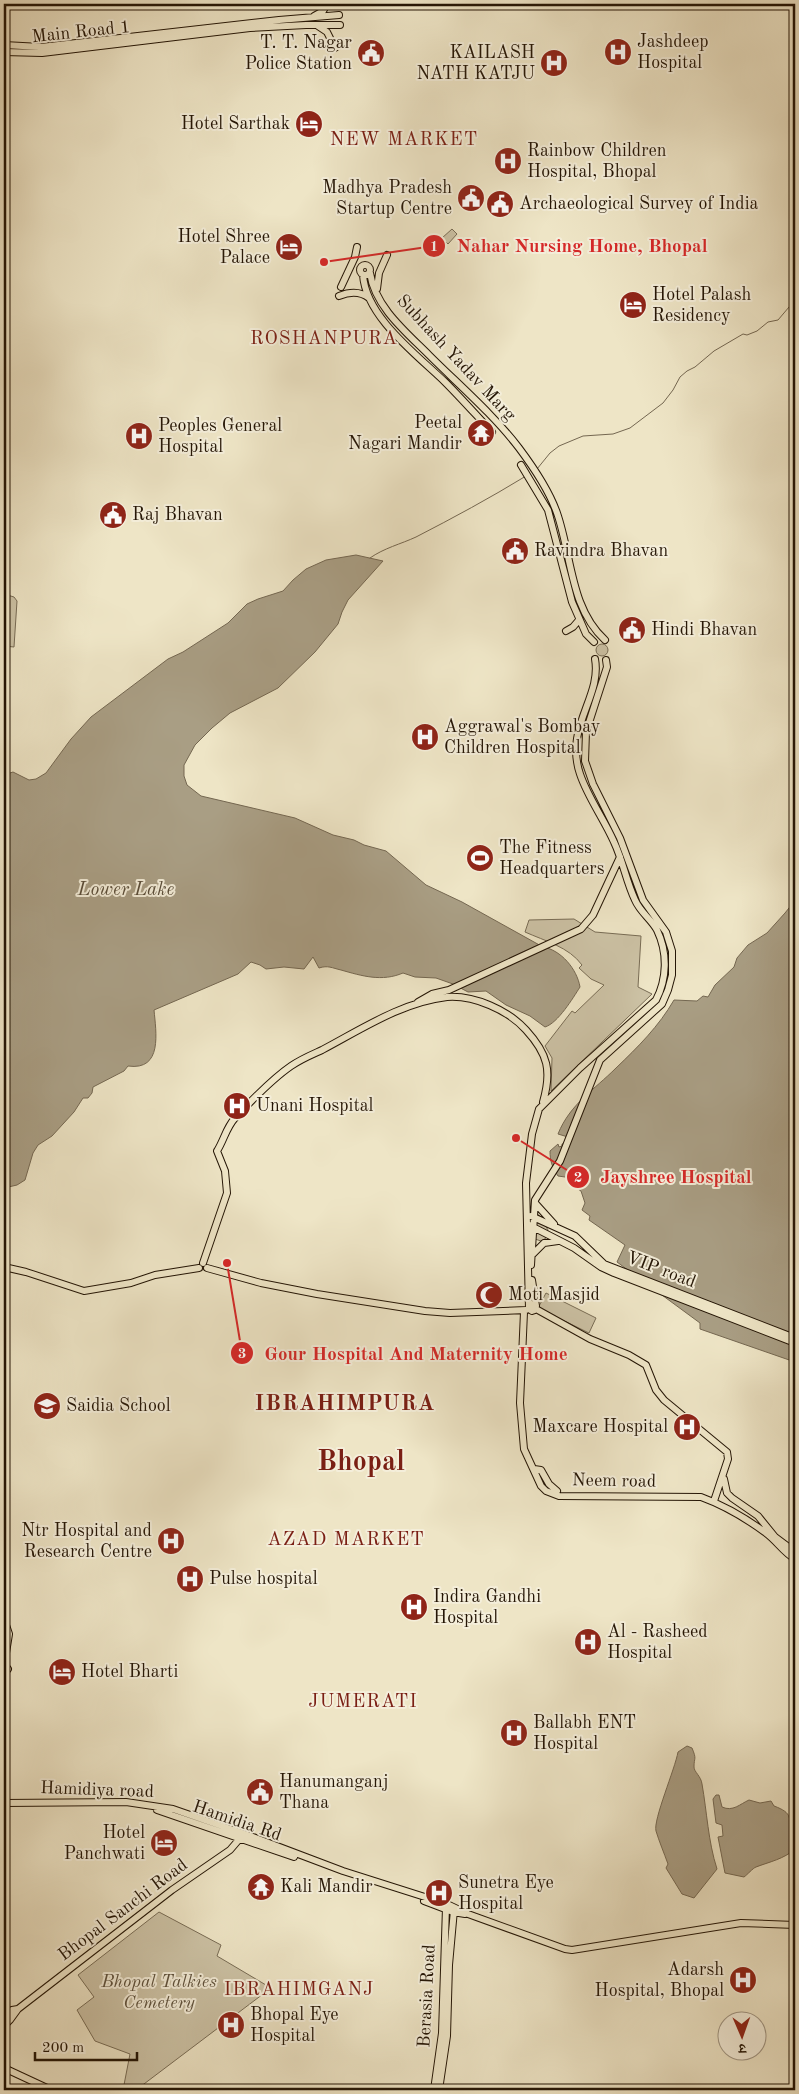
<svg xmlns="http://www.w3.org/2000/svg" width="799" height="2094" viewBox="0 0 799 2094" font-family="'Old Standard TT','Noto Serif Devanagari',serif">
  <style>
    .green { fill: #ccc2a5; stroke: #786c55 }
    .water { fill: #a99e84; stroke: #746751 }
    .lines { fill: none; stroke-linecap: round; stroke-linejoin: round }
    .stream { stroke: #746751; stroke-width: 1 }
    .major-casing { stroke: #241505; stroke-width: 8 }
    .major { stroke: #eee5c6; stroke-width: 6 }
    .labels { text-anchor: middle; dominant-baseline: central; stroke-width: 4; stroke-linejoin: round; paint-order: stroke }
    .street-label { font-size: 18px; fill: #241505; stroke: #f4eeda }
    .poi-label { font-size: 18px; fill: #241505; stroke: #f4eeda; text-anchor: start }
    .park-label { font-size: 18px; font-style: italic; fill: #5f523d; stroke: #f4eeda }
    .neighbourhood-label { font-size: 19px; letter-spacing: 1px; fill: #7a1f14; stroke: #f4eeda }
    .water-label { font-size: 19px; font-style: italic; fill: #594c38; stroke: #f4eeda }
    .district-label { font-size: 22px; font-weight: bold; letter-spacing: 1px; fill: #7a1f14; stroke: #f4eeda }
    .town-label { font-size: 28px; font-weight: bold; fill: #7a1f14; stroke: #f4eeda }
    .leader { fill: none; stroke: #d62828; stroke-width: 2 }
    .callout-dot { fill: #d62828; stroke: #f4eeda; stroke-width: 2 }
    .mark-label { font-size: 15px; text-anchor: middle; font-weight: bold; fill: #fff }
    .callout-label { font-size: 19px; text-anchor: middle; font-weight: bold; fill: #d62828; stroke: #f4eeda; stroke-width: 4; stroke-linejoin: round; paint-order: stroke }
  </style>
  <rect width="100%" height="100%" fill="#eee5c6"/>
  <filter id="stains"><feTurbulence type="fractalNoise" baseFrequency=".004" numOctaves="4"/><feColorMatrix values="0 0 0 0 .2 0 0 0 0 .09 0 0 0 0 .02 0 0 0 .5 -.17"/></filter>
  <radialGradient id="worn" r=".72"><stop offset=".6" stop-color="#630" stop-opacity="0"/><stop offset="1" stop-color="#630" stop-opacity=".3"/></radialGradient>
  <path class="green" d="M452,229L457,234L448,244L442,238Z
    M4,594L14,597L17,601L14,647L4,646Z
    M596 650a6 6 0 1 1 12 0a6 6 0 1 1-12 0Z
    M574,919L595,932L641,936L638,987L652,994L551,1091L552,1058L545,1046L572,1011L575,1013L604,985L591,979L579,968L582,965C569,947 545,941 525,932L529,920Z
    M535,1212L540,1216L548,1230L546,1238L541,1241L535,1239L529,1224L530,1217Z
    M546,1293L596,1318L589,1333L538,1308Z
    M159,1912L221,1945L217,1956L271,1988L136,2090H123L130,2054L95,2041L77,2010L94,1997L78,1975Z"/>
  <path class="water" d="M356,555L383,561L348,600L342,612L338,624L315,652L278,688L230,713L212,728L195,745L184,765V776L187,785L201,796L295,818L333,835L354,840L364,845L386,851L426,885L462,902L543,947C561,950 577,969 580,987C573,998 558,1023 545,1027L530,1016L506,1005L486,991L468,992L453,984L436,978L415,977L403,973C382,982 362,976 341,970C332,968 328,965 319,968L313,957L304,969L284,967L266,969L260,965L251,962L238,974L154,1010C156,1032 163,1071 128,1066L124,1071L93,1087L92,1093L88,1098H83L74,1112L52,1136L38,1145L33,1153L25,1180L17,1185L4,1188V775L13,772L29,780L36,779L46,773L71,739L91,717L168,659L183,652L228,623L247,604L258,599L283,591L293,580L306,569L326,560Z
    M795,894V1362L700,1329V1323L617,1262L625,1245L589,1220L590,1216L582,1210L585,1203L581,1191L572,1185V1178L558,1176C552,1167 550,1161 550,1151L558,1144L559,1147L562,1146V1144L568,1143V1137L558,1134C570,1104 594,1090 616,1068C638,1047 659,1026 674,1000L697,1001L703,996L708,997L715,985L734,967L737,958L748,945L767,933L785,913L793,903Z
    M687,1746L692,1748C697,1760 694,1757 694,1767C694,1772 701,1776 702,1784C707,1812 708,1841 717,1869L694,1898L682,1894L666,1868L668,1864C664,1853 659,1841 656,1831C653,1820 675,1769 678,1752Z
    M716,1795H719L722,1807C733,1812 740,1804 749,1800L760,1803L771,1801L774,1806C793,1813 790,1818 790,1837L795,1839V1849C784,1859 769,1862 756,1867C753,1868 747,1875 744,1877L725,1873L718,1837L723,1836L722,1825L716,1823L713,1799Z"/>
  <g class="lines">
    <path class="stream" d="M537,469L550,453L559,446L583,436L613,434L630,428L663,403L673,390L680,377L687,371L695,367L714,351L743,334L747,335L757,331L768,322L778,320L795,300
      M370,558C384,548 401,544 416,537C453,518 490,498 526,476"/>
    <g class="major-casing">
      <path id="major" d="M314,16L323,11L327,4
        M318,26L327,32L335,48
        M4,45L41,47L279,20L339,15
        M4,52L42,53L250,28L306,25H340
        M360 270a5 5 0 1 1 10 0a5 5 0 1 1-10 0Z
        M370,273C375,307 406,332 429,355C459,385 493,414 519,448C534,468 549,490 557,513C572,556 570,608 605,640
        M363,275C366,317 416,354 445,382C461,398 476,415 492,432
        M341,287L355,257L357,247
        M377,289L379,273L387,255
        M339,296C349,292 360,291 369,298
        M521,465L548,510L572,602L586,634L594,642
        M566,631L573,627L579,620
        M418,1002L432,994L449,990L581,929L593,915L620,857
        M535,1203L554,1224
        M531,1216L575,1236L604,1264L795,1338
        M529,1225L574,1248L601,1267L614,1273L795,1343
        M532,1255L544,1243L558,1241
        M203,1263L227,1193L225,1171L217,1151C224,1140 226,1128 235,1118C249,1103 275,1077 291,1066C301,1059 311,1055 322,1050C360,1030 402,1002 447,997C474,995 508,1010 526,1030C548,1054 552,1071 543,1102
        M531,1265L535,1200L560,1161L600,1060L662,1004L668,990L672,975V951L666,932L643,900L620,838L593,784L585,761L586,732L607,667L606,660
        M4,1267L26,1272L84,1291L131,1283L155,1275L199,1268
        M207,1268L261,1283L317,1294L425,1311L450,1313L526,1310
        M532,1280L536,1306
        M530,1305L535,1304V1310L532,1311L529,1309L526,1183L532,1134L539,1109L580,1068L656,1000C667,979 668,953 657,930C651,919 640,912 635,900C626,881 623,861 614,842C604,819 588,798 580,774C564,727 602,697 595,659
        M536,1309L590,1339L629,1355L646,1365L656,1390L664,1400L727,1452L728,1459L714,1501
        M524,1312L520,1403L524,1449L541,1486L546,1491L559,1496L701,1497C723,1505 747,1519 766,1533C777,1541 783,1552 795,1559
        M534,1469L541,1470L549,1484L557,1491
        M724,1479L727,1493L732,1498L758,1516L775,1537L795,1552
        M4,1619L9,1634L5,1659
        M4,1664L8,1669L4,1674
        M4,1803L126,1802L173,1809L245,1834L343,1871L447,1904L468,1914L565,1949L572,1950L741,1923L795,1925
        M157,1810L294,1857
        M424,1901L453,1912L465,1914
        M4,2017L12,2010L18,2009L172,1890L230,1850L242,1836
        M4,2026L10,2020L18,2009
        M4,2068L47,2088L62,2090
        M434,2090L442,2033L446,1907
        M439,2090L447,2036L449,1965L454,1910"/>
    </g>
    <use href="#major" class="major"/>
  </g>
  <defs>
    <g id="hospital-disc" transform="scale(1.4375)"><circle r="9.5" fill="#8f2418" stroke="#f4eeda"/><path d="M-5-5h3v3.5h4V-5h3V5h-3V1.5h-4V5h-3Z" fill="#fff"/></g>
    <g id="civic-disc" transform="scale(1.4375)"><circle r="9.5" fill="#8f2418" stroke="#f4eeda"/><path d="M-.6-6.5H3V-4.5H.6V-3L4-1V1h2V6H-6V1h2V-1L-.6-3ZM-1.2 2.5V6h2.4V2.5Z" fill="#fff"/></g>
    <g id="hotel-disc" transform="scale(1.4375)"><circle r="9.5" fill="#8f2418" stroke="#f4eeda"/><path d="M-6-4.5h1.5V1H6V5H4.5V3h-9V5H-6ZM-4 0a1.8 1.8 0 1 1 3.6 0ZM.5 0V-2.5h3Q6-2.5 6 0Z" fill="#fff"/></g>
    <g id="temple-disc" transform="scale(1.4375)"><circle r="9.5" fill="#8f2418" stroke="#f4eeda"/><path d="M0-6L5-2H3V0L6.5 2.5H4V6H1.5V3h-3V6H-4V2.5H-6.5L-3 0V-2H-5Z" fill="#fff"/></g>
    <g id="stadium-disc" transform="scale(1.4375)"><circle r="9.5" fill="#8f2418" stroke="#f4eeda"/><path d="M0-5a6.5 5 0 1 0 0 10a6.5 5 0 1 0 0-10ZM-3.5-1.8h7v3.6h-7Z" fill="#fff"/></g>
    <g id="mosque-disc" transform="scale(1.4375)"><circle r="9.5" fill="#8f2418" stroke="#f4eeda"/><path d="M3.5-4.9A6 6 0 1 0 3.5 4.9A5 5 0 1 1 3.5-4.9Z" fill="#fff"/></g>
    <g id="school-disc" transform="scale(1.4375)"><circle r="9.5" fill="#8f2418" stroke="#f4eeda"/><path d="M0-5L7-2L0 1L-7-2ZM-4 1L0 2.5L4 1V4Q0 6-4 4Z" fill="#fff"/></g>
  </defs>
  <g fill-rule="evenodd">
    <use href="#hospital-disc" x="618" y="52"/>
    <use href="#civic-disc" x="371" y="53"/>
    <use href="#hospital-disc" x="554" y="63"/>
    <use href="#hotel-disc" x="309" y="124"/>
    <use href="#hospital-disc" x="508" y="161"/>
    <use href="#civic-disc" x="471" y="198"/>
    <use href="#civic-disc" x="500" y="204"/>
    <use href="#hotel-disc" x="289" y="247"/>
    <use href="#hotel-disc" x="633" y="305"/>
    <use href="#temple-disc" x="481" y="433"/>
    <use href="#hospital-disc" x="139" y="436"/>
    <use href="#civic-disc" x="113" y="515"/>
    <use href="#civic-disc" x="515" y="551"/>
    <use href="#civic-disc" x="632" y="630"/>
    <use href="#hospital-disc" x="425" y="737"/>
    <use href="#stadium-disc" x="480" y="858"/>
    <use href="#hospital-disc" x="237" y="1106"/>
    <use href="#mosque-disc" x="489" y="1295"/>
    <use href="#school-disc" x="47" y="1406"/>
    <use href="#hospital-disc" x="687" y="1427"/>
    <use href="#hospital-disc" x="171" y="1541"/>
    <use href="#hospital-disc" x="190" y="1579"/>
    <use href="#hospital-disc" x="414" y="1607"/>
    <use href="#hospital-disc" x="588" y="1642"/>
    <use href="#hotel-disc" x="62" y="1672"/>
    <use href="#hospital-disc" x="514" y="1733"/>
    <use href="#civic-disc" x="260" y="1792"/>
    <use href="#hotel-disc" x="164" y="1843"/>
    <use href="#temple-disc" x="261" y="1887"/>
    <use href="#hospital-disc" x="439" y="1893"/>
    <use href="#hospital-disc" x="743" y="1980"/>
    <use href="#hospital-disc" x="231" y="2025"/>
  </g>
  <g class="labels">
    <g class="street-label">
      <text transform="translate(81 32) rotate(-6)">Main Road 1</text>
      <text transform="translate(456 358) rotate(47)">Subhash Yadav Marg</text>
      <text transform="translate(661 1270) rotate(21)">VIP road</text>
      <text transform="translate(614 1481) rotate(1)">Neem road</text>
      <text transform="translate(97 1790) rotate(2)">Hamidiya road</text>
      <text transform="translate(237 1821) rotate(19)">Hamidia Rd</text>
      <text transform="translate(123 1910) rotate(-37)">Bhopal Sanchi Road</text>
      <text transform="translate(427 1996) rotate(-87)">Berasia Road</text>
    </g>
    <g class="poi-label">
      <text x="637" y="42">Jashdeep<tspan x="637" dy="21">Hospital</tspan></text>
      <text x="352" y="43" text-anchor="end">T. T. Nagar<tspan x="352" dy="21">Police Station</tspan></text>
      <text x="535" y="53" text-anchor="end">KAILASH<tspan x="535" dy="21">NATH KATJU</tspan></text>
      <text x="290" y="124" text-anchor="end">Hotel Sarthak</text>
      <text x="527" y="151">Rainbow Children<tspan x="527" dy="21">Hospital, Bhopal</tspan></text>
      <text x="452" y="188" text-anchor="end">Madhya Pradesh<tspan x="452" dy="21">Startup Centre</tspan></text>
      <text x="519" y="204">Archaeological Survey of India</text>
      <text x="270" y="237" text-anchor="end">Hotel Shree<tspan x="270" dy="21">Palace</tspan></text>
      <text x="652" y="295">Hotel Palash<tspan x="652" dy="21">Residency</tspan></text>
      <text x="462" y="423" text-anchor="end">Peetal<tspan x="462" dy="21">Nagari Mandir</tspan></text>
      <text x="158" y="426">Peoples General<tspan x="158" dy="21">Hospital</tspan></text>
      <text x="132" y="515">Raj Bhavan</text>
      <text x="534" y="551">Ravindra Bhavan</text>
      <text x="651" y="630">Hindi Bhavan</text>
      <text x="444" y="727">Aggrawal's Bombay<tspan x="444" dy="21">Children Hospital</tspan></text>
      <text x="499" y="848">The Fitness<tspan x="499" dy="21">Headquarters</tspan></text>
      <text x="256" y="1106">Unani Hospital</text>
      <text x="508" y="1295">Moti Masjid</text>
      <text x="66" y="1406">Saidia School</text>
      <text x="668" y="1427" text-anchor="end">Maxcare Hospital</text>
      <text x="152" y="1531" text-anchor="end">Ntr Hospital and<tspan x="152" dy="21">Research Centre</tspan></text>
      <text x="209" y="1579">Pulse hospital</text>
      <text x="433" y="1597">Indira Gandhi<tspan x="433" dy="21">Hospital</tspan></text>
      <text x="607" y="1632">Al - Rasheed<tspan x="607" dy="21">Hospital</tspan></text>
      <text x="81" y="1672">Hotel Bharti</text>
      <text x="533" y="1723">Ballabh ENT<tspan x="533" dy="21">Hospital</tspan></text>
      <text x="279" y="1782">Hanumanganj<tspan x="279" dy="21">Thana</tspan></text>
      <text x="145" y="1833" text-anchor="end">Hotel<tspan x="145" dy="21">Panchwati</tspan></text>
      <text x="458" y="1883">Sunetra Eye<tspan x="458" dy="21">Hospital</tspan></text>
      <text x="280" y="1887">Kali Mandir</text>
      <text x="724" y="1970" text-anchor="end">Adarsh<tspan x="724" dy="21">Hospital, Bhopal</tspan></text>
      <text x="250" y="2015">Bhopal Eye<tspan x="250" dy="21">Hospital</tspan></text>
    </g>
    <g class="park-label">
      <text x="159" y="1982">Bhopal Talkies<tspan x="159" dy="21">Cemetery</tspan></text>
    </g>
    <g class="neighbourhood-label">
      <text x="404" y="140">NEW MARKET</text>
      <text x="324" y="339">ROSHANPURA</text>
      <text x="346" y="1540">AZAD MARKET</text>
      <text x="363" y="1702">JUMERATI</text>
      <text x="299" y="1990">IBRAHIMGANJ</text>
    </g>
    <g class="water-label">
      <text x="126" y="890">Lower Lake</text>
    </g>
    <g class="district-label">
      <text x="345" y="1404">IBRAHIMPURA</text>
    </g>
    <g class="town-label">
      <text x="361" y="1463">Bhopal</text>
    </g>
  </g>
  <path class="leader" d="M324 262L434 246M516 1138L578 1177M227 1263L242 1353"/>
  <g class="callout-dot">
    <circle cx="324" cy="262" r="5"/>
    <circle cx="516" cy="1138" r="5"/>
    <circle cx="227" cy="1263" r="5"/>
    <circle cx="434" cy="246" r="12"/>
    <circle cx="578" cy="1177" r="12"/>
    <circle cx="242" cy="1353" r="12"/>
  </g>
  <g class="mark-label">
    <text x="434" y="251">1</text>
    <text x="578" y="1182">2</text>
    <text x="242" y="1358">3</text>
  </g>
  <g class="callout-label">
    <text x="582" y="252">Nahar Nursing Home, Bhopal</text>
    <text x="676" y="1183">Jayshree Hospital</text>
    <text x="416" y="1360">Gour Hospital And Maternity Home</text>
  </g>
  <rect width="799" height="2094" fill="none" stroke="#eee5c6" stroke-width="20"/>
  <rect x="5" y="5" width="789" height="2084" fill="none" stroke="#241505" stroke-width="2.5"/>
  <rect x="10" y="10" width="779" height="2074" fill="none" stroke="#241505"/>
  <g transform="translate(742 2036) rotate(178)"><circle r="24" fill="#f4eeda" stroke="#a19785"/>
  <path d="M0-4L9 19L0 12L-9 19Z" fill="#8f2418"/>
  <text y="-8" font-size="14" font-weight="bold" text-anchor="middle" fill="#241505">उ</text>
  </g>
  <path d="M35 2052v8h102v-8" fill="none" stroke="#241505" stroke-width="2.5"/>
  <text x="42" y="2052" font-size="15" fill="#241505" stroke="#f4eeda" stroke-width="4" paint-order="stroke">200 m</text>
  <rect width="100%" height="100%" filter="url(#stains)"/>
  <rect width="100%" height="100%" fill="url(#worn)"/>
</svg>
